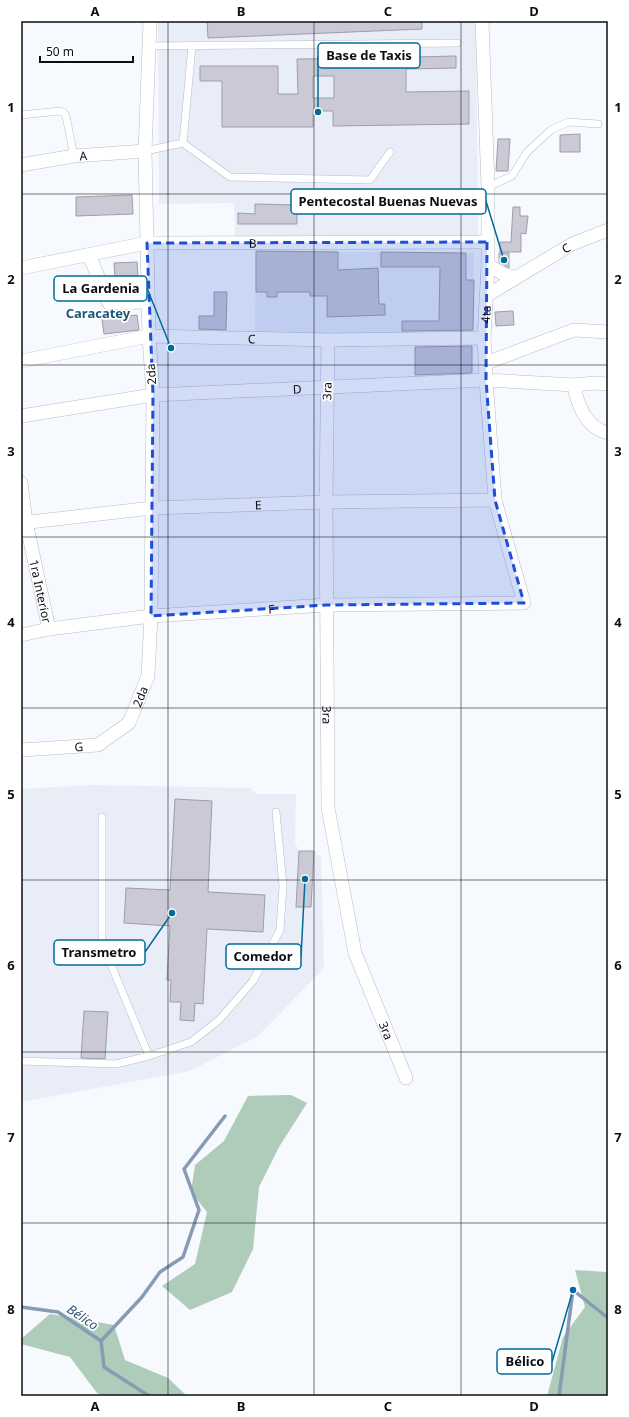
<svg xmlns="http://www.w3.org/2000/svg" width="629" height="1417" viewBox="0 0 629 1417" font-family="'Noto Sans',sans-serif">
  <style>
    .built { fill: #e8edf8 }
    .forest { fill: #aeccb9 }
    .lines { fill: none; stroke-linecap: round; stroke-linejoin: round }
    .stream { stroke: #879bb2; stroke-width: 3.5 }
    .building { fill: #cac9d5; stroke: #9e9da9; fill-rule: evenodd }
    .lane-casing { stroke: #b6bdc7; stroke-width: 8 }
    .street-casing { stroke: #b6bdc7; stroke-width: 14 }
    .lane { stroke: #fff; stroke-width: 7 }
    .street { stroke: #fff; stroke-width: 13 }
    .marked { fill: #1d4ed8; fill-opacity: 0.2; stroke: #1d4ed8; stroke-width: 3; stroke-dasharray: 8 5; stroke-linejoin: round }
    .grid { fill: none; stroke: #0c0e11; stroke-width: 1; stroke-opacity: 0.55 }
    .labels { text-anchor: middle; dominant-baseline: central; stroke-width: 3.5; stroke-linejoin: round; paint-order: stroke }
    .street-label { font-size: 12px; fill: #0c0e11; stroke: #fff }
    .neighbourhood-label { font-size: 13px; font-weight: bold; fill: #1c5878; stroke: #fff }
    .water-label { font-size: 13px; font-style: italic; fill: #325277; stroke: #fff }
    .leader { fill: none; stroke: #016b98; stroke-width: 1.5 }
    .callout-dot { fill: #016b98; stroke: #fff; stroke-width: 1.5 }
    .callout { fill: #fff; stroke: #016b98; stroke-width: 1.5 }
    .callout-label { font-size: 13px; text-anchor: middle; font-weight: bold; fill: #0c0e11 }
    .neatline { fill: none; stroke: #0c0e11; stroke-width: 1.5 }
    .grid-label { font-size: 13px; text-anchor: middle; font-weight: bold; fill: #0c0e11 }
  </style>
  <rect width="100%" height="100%" fill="#f6f9fd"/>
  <path class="built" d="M158,21H476L478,236L235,237L234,203L159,204Z
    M256,251L474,253L473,334L255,333Z
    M90,785L251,788L257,794H296L295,843L299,851H314L321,857L324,968L258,1036L190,1071L21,1102V789Z"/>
  <path class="forest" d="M291,1095L307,1103L279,1147L259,1187L253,1249L232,1292L190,1310L162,1286L195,1264L207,1212L191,1192L195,1165L224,1141L248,1096Z
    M575,1270L607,1272L608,1273V1396H547L563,1337L585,1307Z
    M50,1314L114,1325L125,1360L168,1378L187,1396H104L97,1393L70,1357L21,1344V1339Z"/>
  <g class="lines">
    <path class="stream" d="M21,1307L58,1312L101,1341L104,1367L149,1396
      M101,1341L142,1297L160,1272L183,1257L199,1210L184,1169L225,1116
      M559,1396L573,1290L608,1318"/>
  </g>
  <path class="building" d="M207,21H422V29L208,38Z
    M456,56V68L406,69V92L469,91V124L333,126V111H313V127H222V81H200V66H278V94H298L297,59L414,58V57ZM313,76H334V98H313Z
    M580,134V152H560V135Z
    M498,139H510L508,171H496Z
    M132,195L133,214L76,216V197Z
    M255,204L297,205V224H238V213L255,214Z
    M513,207H520V216H528L526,234L521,233V252H500V242H511Z
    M256,251L338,252V270L378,268L379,304H385V315L327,317V296H310V292H277V297H267V292H256Z
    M381,252L466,253V280H474L473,330L402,331V321H439L440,267H381Z
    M499,253H509V268L499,262Z
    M137,262L139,291L116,293L114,263Z
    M214,292H227L226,330L199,329V316H214Z
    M513,311L514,325L496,326L495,312Z
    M137,315L139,330L104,334L102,319Z
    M472,346V373L415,375V347Z
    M175,799L212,801L208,892L265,895L263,932L207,929L203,1004L195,1003L194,1021L180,1020L181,1002H170L171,980H167L170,926L124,923L126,888L170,890Z
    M299,851H314L311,907H296Z
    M84,1011L108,1012L105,1059L81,1058Z"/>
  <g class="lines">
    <g class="lane-casing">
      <path id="lane" d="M149,46L457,43
        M192,46L183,143L230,177L370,180L390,152
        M21,115L60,111L64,113L66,116L74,156
        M145,151L183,143
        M488,187L512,176L527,152L551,130L568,122L598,124
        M102,817V943L149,1056
        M21,1061L116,1064L149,1056L191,1042L219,1020L253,981L280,930L283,886L276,812"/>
    </g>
    <g class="street-casing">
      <g id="street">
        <path id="s1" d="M21,165L74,156L145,151"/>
        <path d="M89,255L109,303L148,302"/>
        <path d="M488,265L505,275L516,277"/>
        <path id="s2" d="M21,268L147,243L487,242"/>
        <path id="s3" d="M486,296L572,244L608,230"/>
        <path id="s4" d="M328,340L326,502L328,808L355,953L406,1078"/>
        <path id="s5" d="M21,361L149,336L328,340L484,338"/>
        <path d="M486,363L574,330L608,332"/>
        <path d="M574,385C577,404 586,428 608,433"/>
        <path id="s6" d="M21,416L153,395L486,380L574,385L594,383L608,384"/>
        <path id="s7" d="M21,483L26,522L49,629"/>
        <path id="s8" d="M21,523L152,508L326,502L495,500"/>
        <path id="s9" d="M21,635L49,629L151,616L327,605L524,603L495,500L486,380L484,338L488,265V187L482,21"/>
        <path id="s10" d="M21,750L98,745L129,723L148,676L151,616L153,395L149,336L145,151L150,21"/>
      </g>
    </g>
    <use href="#lane" class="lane"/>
    <use href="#street" class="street"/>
  </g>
  <path class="marked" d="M487,242L486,380L495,500L524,603L327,605L151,616L153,395L147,243Z"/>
  <path class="grid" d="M168,21V1396M314,21V1396M461,21V1396M21,194H608M21,365H608M21,537H608M21,708H608M21,880H608M21,1052H608M21,1223H608"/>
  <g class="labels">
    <g class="street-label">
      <text stroke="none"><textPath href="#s1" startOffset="63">A</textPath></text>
      <text stroke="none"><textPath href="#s2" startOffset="234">B</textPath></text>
      <text stroke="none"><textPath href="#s3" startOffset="93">C</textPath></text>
      <text stroke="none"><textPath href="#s9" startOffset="798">4ta</textPath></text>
      <text stroke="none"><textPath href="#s5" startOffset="233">C</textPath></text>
      <text transform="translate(151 374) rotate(-94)">2da</text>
      <text stroke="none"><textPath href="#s6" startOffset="278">D</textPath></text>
      <text transform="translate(327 391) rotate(-89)">3ra</text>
      <text stroke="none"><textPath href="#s8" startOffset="238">E</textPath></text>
      <text stroke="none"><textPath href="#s7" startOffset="110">1ra Interior</textPath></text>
      <text stroke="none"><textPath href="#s9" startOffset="252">F</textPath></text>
      <text stroke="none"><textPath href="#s10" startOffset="144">2da</textPath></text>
      <text stroke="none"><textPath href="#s4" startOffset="375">3ra</textPath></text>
      <text stroke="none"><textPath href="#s10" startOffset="58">G</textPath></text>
      <text stroke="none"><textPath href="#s4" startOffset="699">3ra</textPath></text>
    </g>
    <g class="neighbourhood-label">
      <text x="98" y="313">Caracatey</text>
    </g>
    <g class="water-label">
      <text transform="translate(83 1317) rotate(34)">Bélico</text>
    </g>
  </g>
  <path class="leader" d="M318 112L318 56M504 260L486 201M171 348L147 288M172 913L145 952M305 879L301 957M573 1290L552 1362"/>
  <g class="callout-dot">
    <circle cx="318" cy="112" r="4"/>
    <circle cx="504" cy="260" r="4"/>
    <circle cx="171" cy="348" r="4"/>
    <circle cx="172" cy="913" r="4"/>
    <circle cx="305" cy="879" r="4"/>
    <circle cx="573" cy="1290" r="4"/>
  </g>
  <g class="callout">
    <rect x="318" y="43" width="102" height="25" rx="4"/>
    <rect x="291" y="189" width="195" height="25" rx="4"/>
    <rect x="54" y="276" width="93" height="25" rx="4"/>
    <rect x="54" y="940" width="91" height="25" rx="4"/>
    <rect x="226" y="944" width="75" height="25" rx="4"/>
    <rect x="497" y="1349" width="55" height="25" rx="4"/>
  </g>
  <g class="callout-label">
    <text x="369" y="60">Base de Taxis</text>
    <text x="388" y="206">Pentecostal Buenas Nuevas</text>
    <text x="101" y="293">La Gardenia</text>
    <text x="99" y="957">Transmetro</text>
    <text x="263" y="961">Comedor</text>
    <text x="525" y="1366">Bélico</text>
  </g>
  <rect width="629" height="1417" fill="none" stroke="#ffffff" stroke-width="44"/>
  <path d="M40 56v6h93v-6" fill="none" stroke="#0c0e11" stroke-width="2"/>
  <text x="46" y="56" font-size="12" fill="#0c0e11" stroke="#ffffff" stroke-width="3" paint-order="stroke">50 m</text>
  <rect x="22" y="22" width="585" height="1373" class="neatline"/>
  <g class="grid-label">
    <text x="95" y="16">A</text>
    <text x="241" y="16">B</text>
    <text x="388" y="16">C</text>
    <text x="534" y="16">D</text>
    <text x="11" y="112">1</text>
    <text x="618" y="112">1</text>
    <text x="11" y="284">2</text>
    <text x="618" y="284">2</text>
    <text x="11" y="456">3</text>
    <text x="618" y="456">3</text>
    <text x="11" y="627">4</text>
    <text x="618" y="627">4</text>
    <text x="11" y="799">5</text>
    <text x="618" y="799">5</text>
    <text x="11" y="970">6</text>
    <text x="618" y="970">6</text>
    <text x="11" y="1142">7</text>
    <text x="618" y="1142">7</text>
    <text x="11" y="1314">8</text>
    <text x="618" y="1314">8</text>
    <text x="95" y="1411">A</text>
    <text x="241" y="1411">B</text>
    <text x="388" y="1411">C</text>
    <text x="534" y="1411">D</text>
  </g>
</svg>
